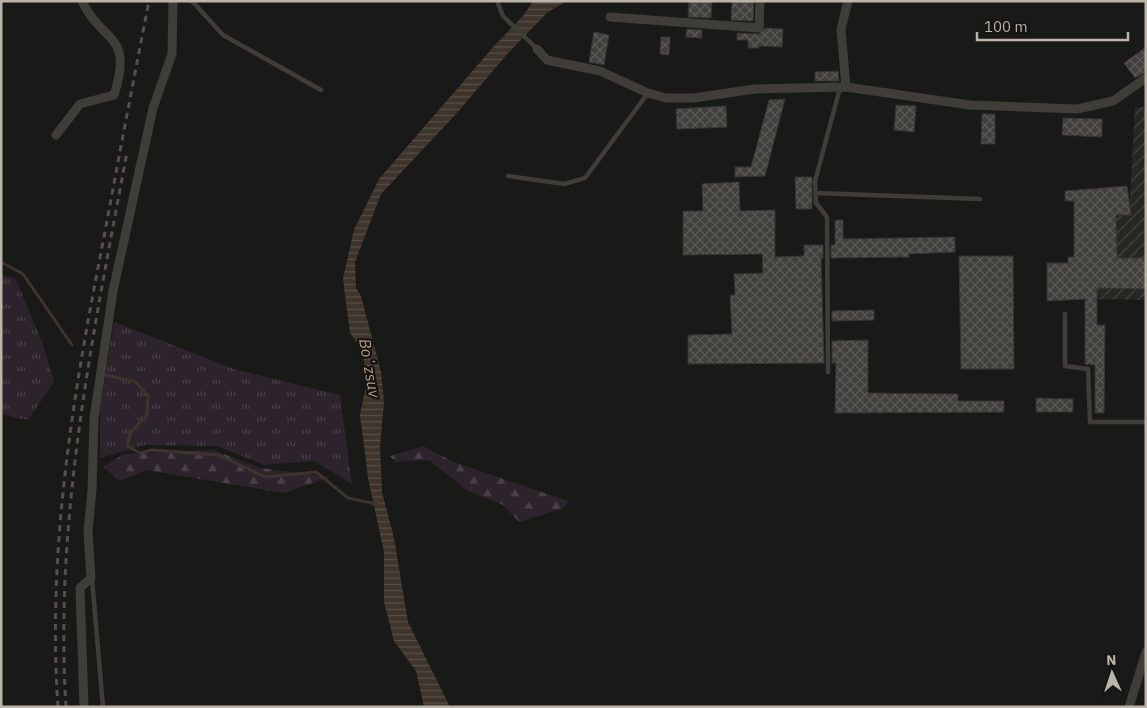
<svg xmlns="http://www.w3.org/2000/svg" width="1147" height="708" viewBox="0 0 1147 708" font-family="'IBM Plex Sans',sans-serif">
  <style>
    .industrial { fill: url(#industrial-furrows) }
    .grass { fill: url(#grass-tufts) }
    .forest { fill: url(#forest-firs) }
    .water { fill: url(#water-rules) }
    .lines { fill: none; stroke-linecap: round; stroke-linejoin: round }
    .stream { stroke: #3e342c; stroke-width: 3 }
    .building { fill: url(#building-cross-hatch); stroke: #353531 }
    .service { stroke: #3f3d38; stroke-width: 4.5 }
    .minor { stroke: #3f3d38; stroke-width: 9 }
    .rail { stroke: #54514b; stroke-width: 3; stroke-dasharray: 6 5; stroke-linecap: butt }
    .labels { text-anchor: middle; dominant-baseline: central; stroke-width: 4.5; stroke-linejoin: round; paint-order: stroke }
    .water-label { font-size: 16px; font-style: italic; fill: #b6987e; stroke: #141412 }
  </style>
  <defs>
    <pattern id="industrial-furrows" width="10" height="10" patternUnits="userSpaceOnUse" patternTransform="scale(1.25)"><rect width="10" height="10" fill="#262623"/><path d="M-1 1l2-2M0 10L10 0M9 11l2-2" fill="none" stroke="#434340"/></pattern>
    <pattern id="grass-tufts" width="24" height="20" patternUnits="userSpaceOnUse" patternTransform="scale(1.25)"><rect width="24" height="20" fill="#2d232c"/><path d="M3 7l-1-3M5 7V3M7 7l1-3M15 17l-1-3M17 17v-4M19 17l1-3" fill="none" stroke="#494148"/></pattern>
    <pattern id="forest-firs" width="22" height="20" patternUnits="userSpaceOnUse" patternTransform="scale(1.25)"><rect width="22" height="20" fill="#2d232c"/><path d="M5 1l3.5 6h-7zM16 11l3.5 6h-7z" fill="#494148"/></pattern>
    <pattern id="water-rules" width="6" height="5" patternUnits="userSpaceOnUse" patternTransform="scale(1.25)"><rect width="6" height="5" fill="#3e342c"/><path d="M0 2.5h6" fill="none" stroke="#584f48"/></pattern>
    <pattern id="building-cross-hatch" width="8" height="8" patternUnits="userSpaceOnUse" patternTransform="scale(1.25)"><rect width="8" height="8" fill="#41403c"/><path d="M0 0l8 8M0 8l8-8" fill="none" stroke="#5a5955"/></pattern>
  </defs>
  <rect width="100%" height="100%" fill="#191917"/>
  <path class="industrial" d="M1135,107H1146V300L1088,299V201L1130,198Z"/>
  <path class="grass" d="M1,275L15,278L43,344L54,382L28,420L5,415L1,412Z
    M114,322L234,369L340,395L352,484L314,461L264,465L217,446L144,445L100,458V409Z"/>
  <path class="forest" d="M423,446L454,462L568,501L564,508L519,522L503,505L468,491L429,460L395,462L390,456Z
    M213,450L261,468L330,477L284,493L146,470L120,481L103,467L124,454Z"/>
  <path class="water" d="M533,1H567L548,12L509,52L456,114L381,194L355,262L356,288L361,296L381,372L384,402L380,447L382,492L394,538L408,622L450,707H424L416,671L394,641L384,602V552L368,478L360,415L367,381L362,349L350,333L343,279L354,230L379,179L495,45L523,16Z"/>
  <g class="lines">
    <path class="stream" d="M1,262L23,274L72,345
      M106,375L136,382L148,396L147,415L131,432L127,446L140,453L152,450L219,455L265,477L316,472L348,498L376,504"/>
  </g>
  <path class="building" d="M689,1H712L711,18L688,17Z
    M732,1H754L753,21L731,20Z
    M765,28L783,29L782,47L759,46V48H748V40H737V33L759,34Z
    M687,29L702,30V38L686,37Z
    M594,32L609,35L604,65L589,62Z
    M661,37H670L669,55L660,54Z
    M1146,47V72L1135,78L1124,63Z
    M838,71L839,81H815V72Z
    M785,99L765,176L735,177V167H751L769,100Z
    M896,105L916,106L914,132L894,130Z
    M726,106L727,127L677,129L676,109Z
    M982,114H995V144H981Z
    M1063,118L1102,119V137L1062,135Z
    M795,177H812V209H796Z
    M739,182L740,211L775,210V257L804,256V245H823V258H821L824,363L688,364V335L732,334L730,295H735L734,274L763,273L762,254L683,255V211H703L702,184Z
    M1127,186L1131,215H1116L1117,258H1146V289L1097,288V325H1105L1104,413H1095V365L1085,364V299L1047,301V263H1068V257H1074V201H1065V191Z
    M835,220H843V239L955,237V252L909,254V257L831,258V245H835Z
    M959,256H1013L1014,369H961Z
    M874,310V320L832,321V311Z
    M868,340V393L958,394V401H1004V412L835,413L836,363H832V341Z
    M1036,398L1073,399V412H1036Z"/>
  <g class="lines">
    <path class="service" d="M192,1L223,35L321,90
      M497,1L503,16L537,49
      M508,176L564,184L585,178L648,93
      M816,193L980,199
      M1065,314V366L1088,369L1090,422H1146
      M828,372L827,217L816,203L815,181L840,88
      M92,579L103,707"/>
    <path class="minor" d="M610,17L759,28L760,1
      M537,49L547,60L600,71L648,93L666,98H694L755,89L846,87L970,105L1077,109L1113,101L1146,78
      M846,87L841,29L848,1
      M56,135L80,104L114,95C134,32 102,44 82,1
      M84,707L80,588L91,578L88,531L92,491L94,418L113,291L153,108L172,54L173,1
      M1129,707L1146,652"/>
    <path class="rail" d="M58,707C47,551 73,395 103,242C118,162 133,82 149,1
      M66,707C54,519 93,335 127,152"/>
  </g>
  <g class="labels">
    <g class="water-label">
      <text transform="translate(370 368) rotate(80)">Boʻzsuv</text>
    </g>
  </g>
  <rect width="1147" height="708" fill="none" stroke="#bab4a9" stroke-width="5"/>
  <g transform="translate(1112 673) rotate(357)" stroke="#141412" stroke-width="4" paint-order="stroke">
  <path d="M0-4L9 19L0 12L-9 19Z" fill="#bab4a9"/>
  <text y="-8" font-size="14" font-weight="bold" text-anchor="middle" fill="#bab4a9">N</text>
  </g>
  <path d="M977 32v8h151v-8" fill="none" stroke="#bab4a9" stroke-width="2.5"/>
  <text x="984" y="32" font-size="15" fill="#bab4a9" stroke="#141412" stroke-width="4" paint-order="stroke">100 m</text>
</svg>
